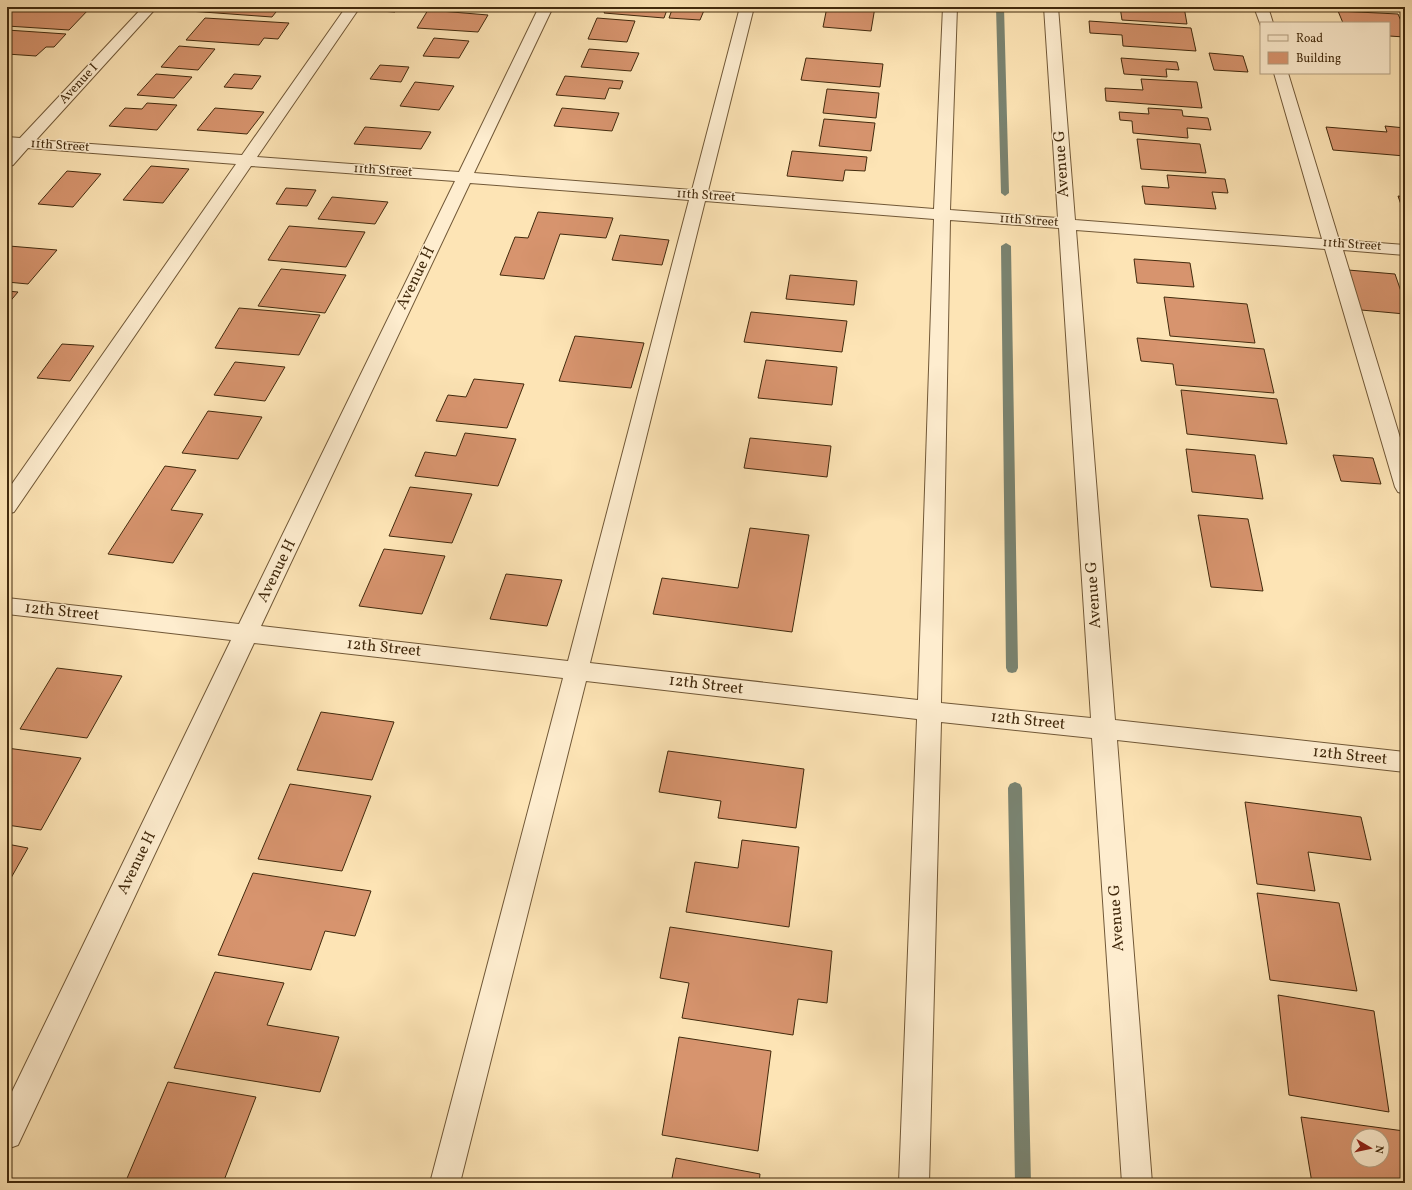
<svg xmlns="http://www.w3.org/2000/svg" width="1412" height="1190" viewBox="0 0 1412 1190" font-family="Vollkorn,serif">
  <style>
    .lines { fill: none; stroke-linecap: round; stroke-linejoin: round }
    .stream { fill: #7a8370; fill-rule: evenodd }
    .building { fill: #d7946e; stroke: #422a0d; fill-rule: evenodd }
    .minor-casing { stroke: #715837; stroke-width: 2 }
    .minor { fill: #feedcf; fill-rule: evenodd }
    .labels { text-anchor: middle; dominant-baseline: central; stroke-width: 3; stroke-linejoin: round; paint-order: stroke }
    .far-street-label { font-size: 13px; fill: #422a0d; stroke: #feedcf }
    .street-label { font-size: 16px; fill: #422a0d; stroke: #feedcf }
  </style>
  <rect width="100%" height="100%" fill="#fde4b5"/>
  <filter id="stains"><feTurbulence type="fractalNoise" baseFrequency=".005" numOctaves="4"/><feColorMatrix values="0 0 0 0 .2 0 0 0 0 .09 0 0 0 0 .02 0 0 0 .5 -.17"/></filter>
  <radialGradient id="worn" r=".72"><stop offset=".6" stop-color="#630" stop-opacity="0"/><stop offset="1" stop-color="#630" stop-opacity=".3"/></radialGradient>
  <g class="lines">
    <path class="stream" d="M996,7H1004L1009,193L1005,196L1001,193Z
      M1006,243L1011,246L1018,668L1016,672L1012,673L1008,672L1006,668L1001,246Z
      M1015,782L1020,784L1022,788L1031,1183H1015L1008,788L1010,784Z"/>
  </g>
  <path class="building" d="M23,7H76L90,8L69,30L7,26V23L10,20H7V8H22Z
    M192,7H280L272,17L189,11Z
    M366,7H399L395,12L364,10Z
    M607,7H668L664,18L604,13Z
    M673,7H694L705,8L700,20L669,18Z
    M827,7H875L871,31L823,27Z
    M1120,7H1184L1187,24L1122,20Z
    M1338,7H1397L1399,11Z
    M428,10L488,15L478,32L417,28Z
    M1338,11L1398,14L1405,30V37L1389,36V23H1343Z
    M205,18L289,23L278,39L264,38L259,45L186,40Z
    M597,18L635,21L627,42L588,39Z
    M1089,21L1191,28L1196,51L1123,46L1122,35L1090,33Z
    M7,30L66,34L54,47H46L36,56L7,54Z
    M434,38L469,41L459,58L423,56Z
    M179,46L215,49L198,70L161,67Z
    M589,49L639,53L631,71L581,67Z
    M1209,53L1243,56L1248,72L1214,70Z
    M806,58L883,64L880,87L801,80Z
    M1121,58L1177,62L1179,70L1166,69L1167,77L1124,74Z
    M380,65L409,67L401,82L370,79Z
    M156,74L192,77L174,98L137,95Z
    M234,74L261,76L252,89L224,87Z
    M565,76L623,81L620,89L609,88L605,99L556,95Z
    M1141,79L1197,82L1202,108L1106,101L1105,88L1143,90Z
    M415,82L454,86L439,110L400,106Z
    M827,89L879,93L876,118L823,113Z
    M147,103L177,105L157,130L109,126L125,108L142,109Z
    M215,108L264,112L247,134L197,130Z
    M562,108L619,113L612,131L554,126Z
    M1148,108L1182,110L1183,116L1208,118L1211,130L1187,128L1188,138L1133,133L1132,121L1120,120L1119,112L1149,114Z
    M824,119L875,123L871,151L819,146Z
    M1385,126L1405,128V156L1333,150L1326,127L1387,132Z
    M365,127L431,132L421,149L354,144Z
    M1137,139L1200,144L1206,173L1141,169Z
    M792,151L867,157L865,171L845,170L843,181L787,176Z
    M151,166L189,169L163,203L123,200Z
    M67,171L101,174L73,207L38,204Z
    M1167,175L1225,179L1228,193L1212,192L1216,209L1145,204L1142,186L1169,188Z
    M286,188L316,190L307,206L276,204Z
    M1398,196L1405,197V216Z
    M332,197L388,202L375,224L318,219Z
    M538,212L613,218L606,238L560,234L544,279L500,275L515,237L528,238Z
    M289,226L365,232L346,267L268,260Z
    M620,235L669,240L662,265L612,260Z
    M9,246L57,250L28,284L7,282V248Z
    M1134,259L1190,263L1194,287L1137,283Z
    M281,269L346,275L325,313L258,306Z
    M1348,270L1395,274L1405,303V314L1361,310Z
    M790,275L857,281L854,305L786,299Z
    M7,291L18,292L7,305Z
    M1164,297L1247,304L1255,343L1170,336Z
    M239,308L320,315L299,355L215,348Z
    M751,312L847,321L842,352L744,342Z
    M575,336L644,343L631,388L559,381Z
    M1137,338L1264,349L1274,393L1176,385L1173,364L1141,361Z
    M62,344L94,346L70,381L37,378Z
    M766,360L837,367L832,405L758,398Z
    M235,362L285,367L265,401L214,395Z
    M474,379L524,384L507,428L436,421L448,395L466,397Z
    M1181,390L1277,399L1287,444L1187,434Z
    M208,411L262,417L238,459L182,453Z
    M465,433L516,439L498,486L415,476L425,452L456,456Z
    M750,438L831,446L827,477L744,468Z
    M1186,449L1255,455L1263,499L1192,492Z
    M1333,455L1373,458L1381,484L1341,481Z
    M165,466L196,470L171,510L203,514L173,563L108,554Z
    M410,487L472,494L452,543L389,536Z
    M1198,515L1248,519L1263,591L1211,587Z
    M750,528L809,535L792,632L653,614L662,578L738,588Z
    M384,549L445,556L422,614L359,606Z
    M506,574L562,580L547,626L490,619Z
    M57,668L122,676L87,738L20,729Z
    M321,712L394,722L372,780L297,770Z
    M7,748L81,758L41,830L7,825Z
    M668,751L804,769L796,828L718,818L721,801L659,792Z
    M290,784L371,796L342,871L258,859Z
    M1245,802L1361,817L1371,860L1308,852L1315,891L1257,884Z
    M742,840L799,847L789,927L686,912L695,862L738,868Z
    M7,844L28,848L7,885Z
    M253,873L371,891L355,936L325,931L311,970L218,955Z
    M1257,893L1339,903L1357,991L1270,980Z
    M670,927L832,951L827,1003L798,999L793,1035L682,1018L689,983L660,978Z
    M215,972L284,983L267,1025L339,1037L320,1092L174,1068Z
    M1278,995L1374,1011L1389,1112L1289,1095Z
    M679,1037L771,1051L758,1151L662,1135Z
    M168,1082L256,1097L223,1183H125Z
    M1301,1117L1404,1131L1405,1183H1312ZM1358,1136H1382V1160H1358Z
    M676,1158L760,1174L759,1183H671Z"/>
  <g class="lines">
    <g class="minor-casing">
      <path id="minor" d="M143,7H157L36,140L242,155L346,7H360L257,157L459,172L539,7H553L474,173L692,190L740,7H754L708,191L934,209L943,7H957L950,210L1058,218L1044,7H1058L1075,220L1322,239L1274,73H1288L1339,240L1405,245V255L1343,250L1405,454V494L1398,492L1395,487L1325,249L1076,230L1115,720L1405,752V772L1117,740L1152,1183H1122L1092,738L941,722L929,1183H899L917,719L586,681L460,1183H430L563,678L254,643L18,1145L7,1149V1102L231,640L7,614V598L239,624L455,181L251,166L14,512L7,514V491L236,164L28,148L13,165L7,167V153L12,147H7V137L20,138ZM470,183L689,200L568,661L261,626ZM705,201L934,219L918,700L590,663ZM950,220L1059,228L1091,718L941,703Z
        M1254,7H1268L1273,23H1261V26Z"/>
    </g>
    <use href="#minor" class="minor"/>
  </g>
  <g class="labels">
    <g class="far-street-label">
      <text transform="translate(79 84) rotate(-47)">Avenue I</text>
      <text transform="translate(60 146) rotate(4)">11th Street</text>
      <text transform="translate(383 171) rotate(4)">11th Street</text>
      <text transform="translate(706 196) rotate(4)">11th Street</text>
      <text transform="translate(1029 221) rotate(4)">11th Street</text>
      <text transform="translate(1352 245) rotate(4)">11th Street</text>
    </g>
    <g class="street-label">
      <text transform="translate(1062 164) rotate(-94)">Avenue G</text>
      <text transform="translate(416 278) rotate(-64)">Avenue H</text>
      <text transform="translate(277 571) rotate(-64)">Avenue H</text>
      <text transform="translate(1094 595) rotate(-94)">Avenue G</text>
      <text transform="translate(62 612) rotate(6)">12th Street</text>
      <text transform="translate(384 648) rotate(6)">12th Street</text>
      <text transform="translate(706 685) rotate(7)">12th Street</text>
      <text transform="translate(1028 721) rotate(6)">12th Street</text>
      <text transform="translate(1350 756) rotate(6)">12th Street</text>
      <text transform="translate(137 863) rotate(-64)">Avenue H</text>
      <text transform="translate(1117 918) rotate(-94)">Avenue G</text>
    </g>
  </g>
  <rect width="1412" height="1190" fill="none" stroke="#fde4b5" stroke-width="24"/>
  <rect x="8" y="8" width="1396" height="1174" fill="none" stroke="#422a0d" stroke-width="2"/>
  <rect x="12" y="12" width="1388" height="1166" fill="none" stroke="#422a0d"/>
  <rect x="1260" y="22" width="130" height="52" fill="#feedcf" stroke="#b39f81"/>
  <rect x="1268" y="35" width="20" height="6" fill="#feedcf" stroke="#b39f81"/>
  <text x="1296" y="42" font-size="12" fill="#422a0d">Road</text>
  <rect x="1268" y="52" width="20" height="12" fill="#d7946e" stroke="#b39f81"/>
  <text x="1296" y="62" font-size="12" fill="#422a0d">Building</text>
  <g transform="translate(1370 1148) rotate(99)"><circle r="19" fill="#feedcf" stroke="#b39f81"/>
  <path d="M0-3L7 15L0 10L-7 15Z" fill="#8f2418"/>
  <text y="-6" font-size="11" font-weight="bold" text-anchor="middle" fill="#422a0d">N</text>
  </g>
  <rect width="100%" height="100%" filter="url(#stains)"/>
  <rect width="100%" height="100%" fill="url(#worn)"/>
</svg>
